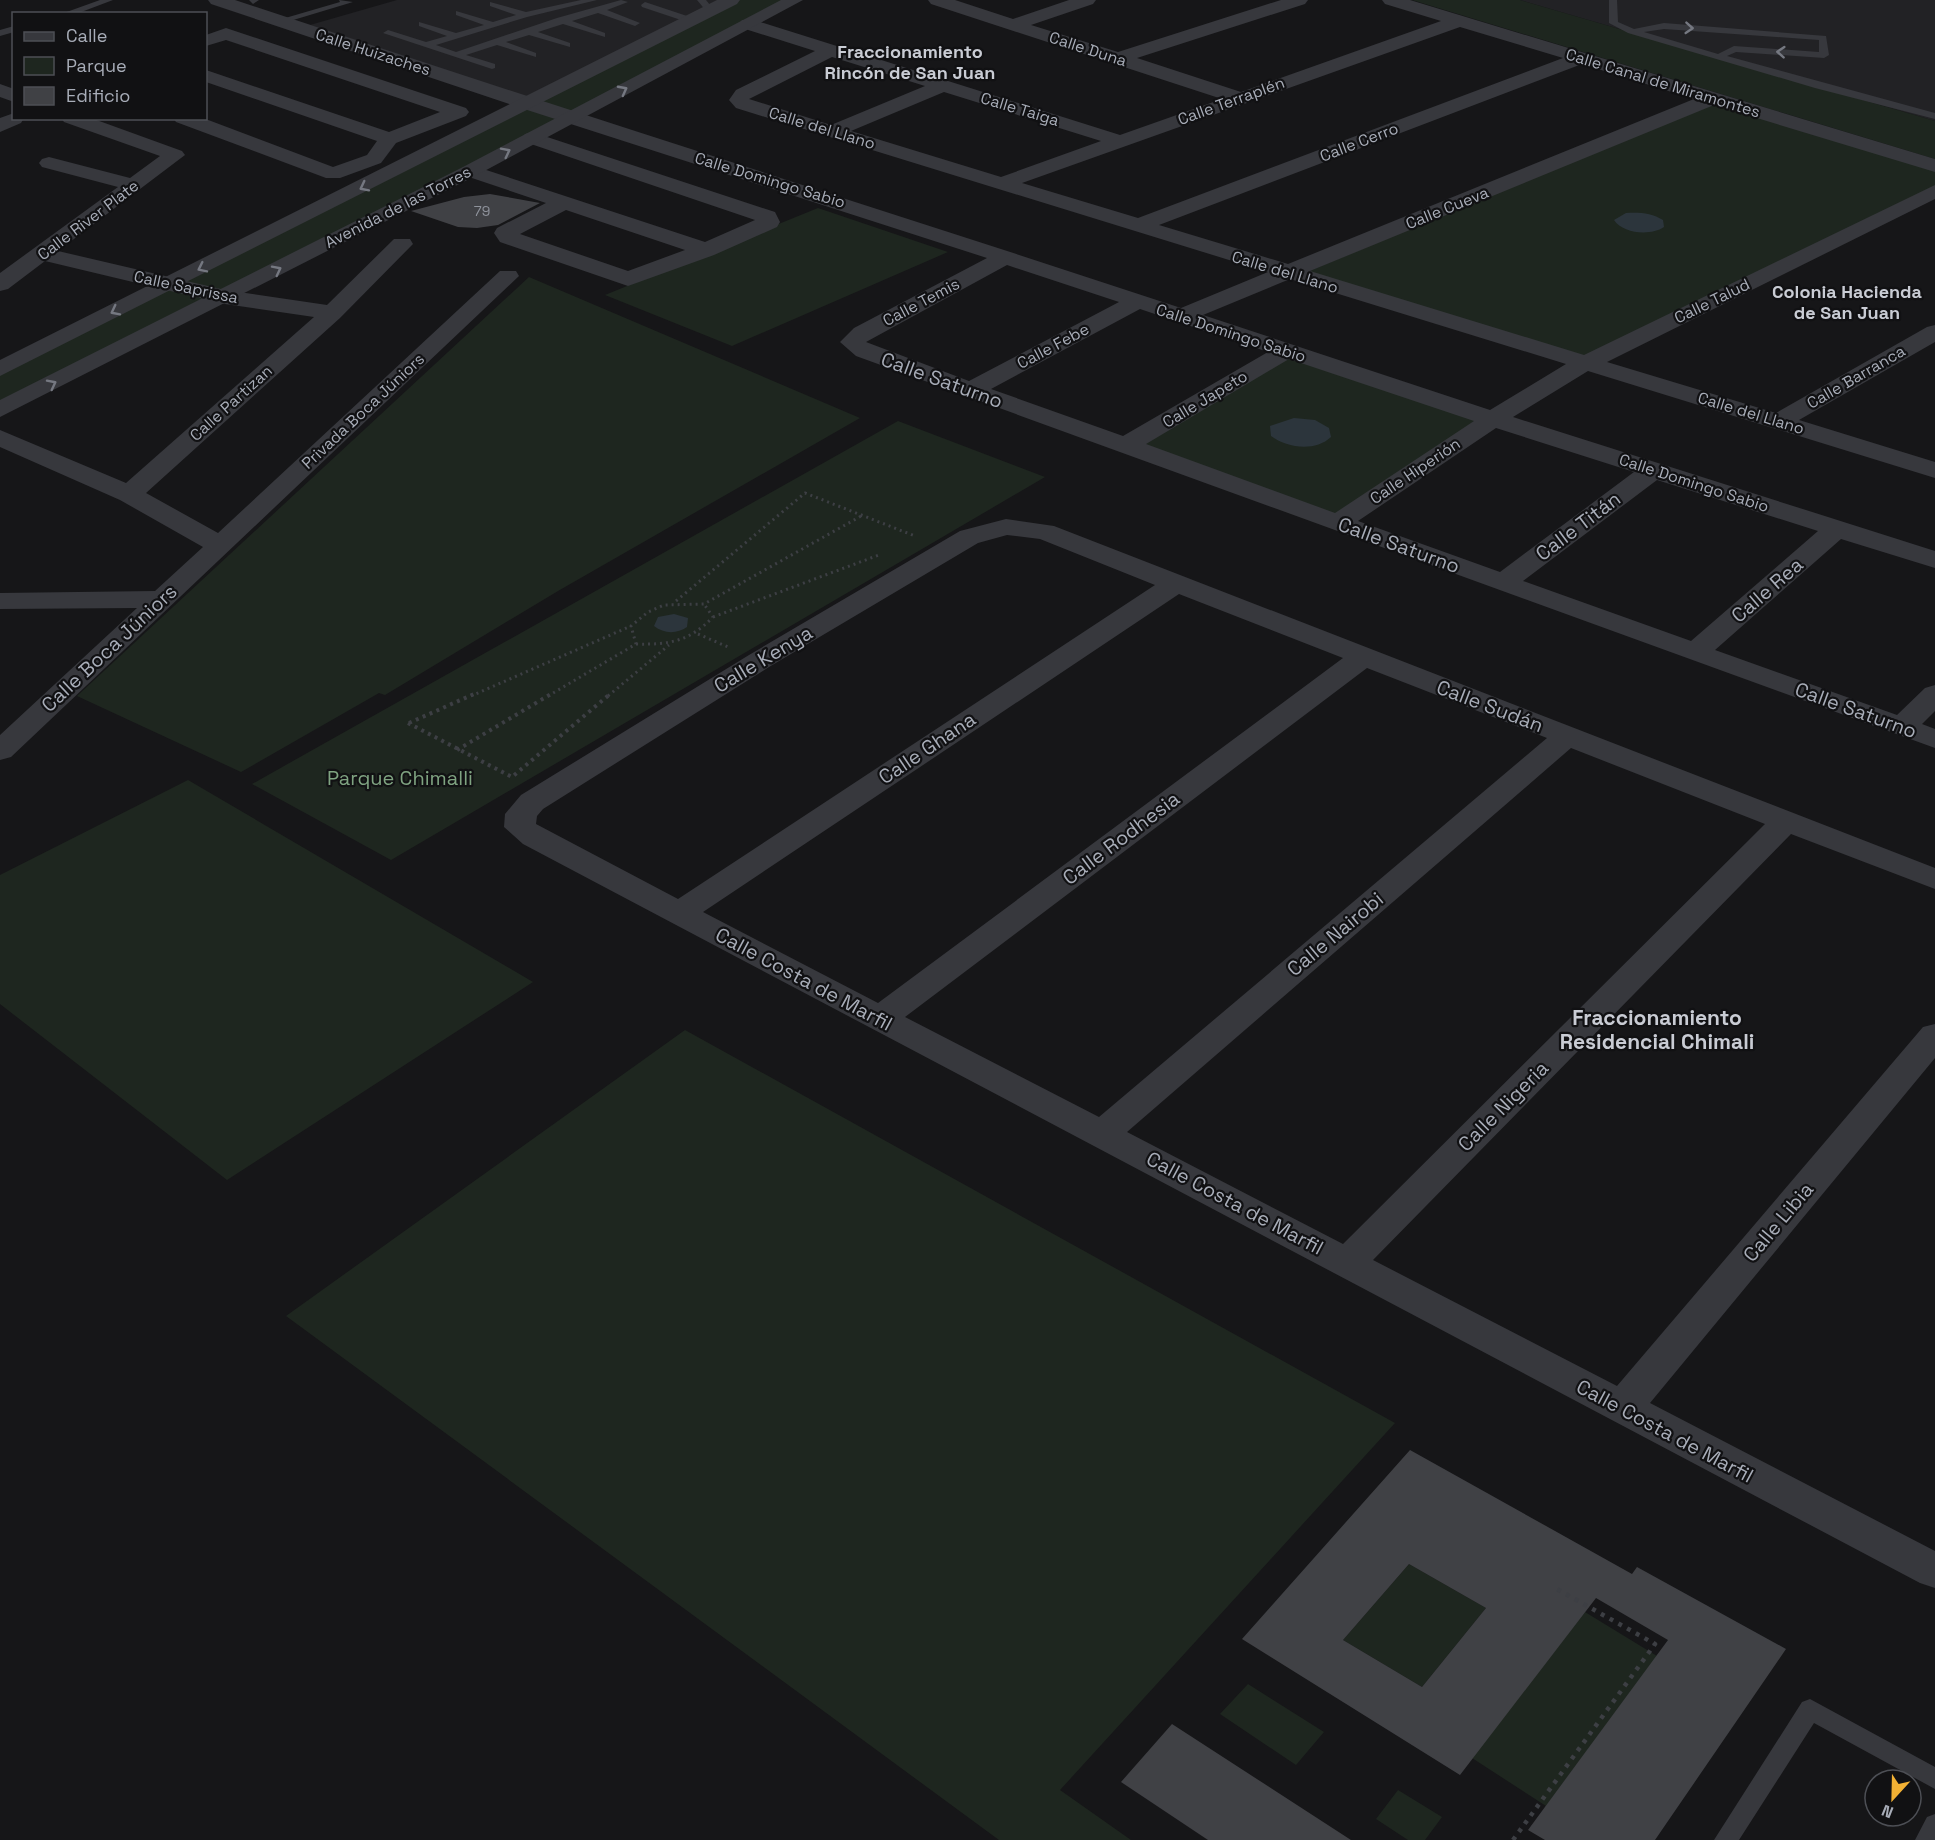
<svg xmlns="http://www.w3.org/2000/svg" width="1935" height="1840" viewBox="0 0 1935 1840" font-family="'Space Grotesk',sans-serif">
  <style>
    .built { fill: #222225 }
    .green { fill: #1e261f }
    .water { fill: #2c353c }
    .building { fill: #404145; fill-rule: evenodd }
    .lines { fill: none; stroke-linecap: round; stroke-linejoin: round }
    .path-far2 { stroke: #3d3f44; stroke-width: 3; stroke-dasharray: 2 4; stroke-linecap: butt }
    .path-far1 { stroke: #3d3f44; stroke-width: 4; stroke-dasharray: 3 4.5; stroke-linecap: butt }
    .path { stroke: #3d3f44; stroke-width: 4.5; stroke-dasharray: 4 6; stroke-linecap: butt }
    .service { fill: #37383d; fill-rule: evenodd }
    .minor { fill: #37383d; fill-rule: evenodd }
    .tertiary { fill: #37383d; fill-rule: evenodd }
    .oneway { stroke: #757881 }
    .labels { text-anchor: middle; dominant-baseline: central; stroke-width: 4.5; stroke-linejoin: round; paint-order: stroke }
    .far-number-label { font-size: 14px; fill: #8e929b }
    .far-street-label { font-size: 16px; fill: #a8adb8; stroke: #111113 }
    .far-neighbourhood-label { font-size: 18px; font-weight: bold; fill: #c9ccd4; stroke: #111113 }
    .street-label { font-size: 20px; fill: #a8adb8; stroke: #111113 }
    .park-label { font-size: 20px; fill: #7fa381; stroke: #111113 }
    .neighbourhood-label { font-size: 21px; font-weight: bold; fill: #c9ccd4; stroke: #111113 }
  </style>
  <rect width="100%" height="100%" fill="#161618"/>
  <path class="built" d="M397,0H724L525,97L310,25Z
    M1520,0H1935V121Z"/>
  <path class="green" d="M738,0H789L570,112L539,101Z
    M1412,0H1520L1935,121V159Z
    M1714,101L1935,170V187L1580,358L1300,275Z
    M526,106L566,119L233,294L166,280Z
    M818,208L948,252L732,346L605,295Z
    M529,277L860,418L558,591L385,695L379,693L241,772L77,696Z
    M156,285L224,299L0,413V361Z
    M1288,354L1488,419L1337,521L1127,446Z
    M898,421L1045,477L391,860L252,784Z
    M188,780L533,982L227,1180L0,1004V875Z
    M685,1030L1395,1423L1060,1790L1131,1840H999L286,1316Z
    M1409,1564L1486,1608L1422,1687L1343,1640Z
    M1585,1612L1657,1656L1546,1806L1472,1758Z
    M1248,1684L1324,1732L1296,1765L1220,1714Z
    M1398,1790L1442,1817L1425,1840H1408L1376,1819Z"/>
  <path class="water" d="M1626,213C1639,212 1652,213 1663,220L1664,227C1651,236 1623,234 1614,220Z
    M1294,418L1315,420L1329,428L1331,437C1315,452 1287,448 1271,436L1270,426Z
    M674,614L688,618L687,627C677,634 664,634 654,626L658,617Z"/>
  <path class="building" d="M490,194L540,203L498,225L477,228L458,227L411,211L464,197Z
    M1410,1450L1632,1574L1637,1567L1786,1649L1655,1840H1545L1528,1830L1668,1640L1596,1598L1460,1775L1242,1639ZM1409,1564L1486,1608L1422,1687L1343,1640Z
    M1172,1724L1351,1840H1208L1121,1782Z"/>
  <g class="lines">
    <path class="path-far2" d="M676,601L805,493L915,536
      M713,617L879,555
      M698,634L728,647
      M636,644C669,645 690,641 713,617L704,604
      M471,696L631,626
      M548,696L636,644L631,626L648,612L664,605L704,604L863,515
      M608,696L669,645"/>
    <path class="path-far1" d="M408,723L512,777L610,694
      M409,723L474,694
      M457,750L551,694"/>
    <path class="path" d="M1513,1840L1655,1644L1555,1588"/>
    <path class="service" d="M100,0H113L76,14H61Z
      M249,0H259L253,4Z
      M339,0L353,2L280,24L275,21L340,2Z
      M581,0H597L527,17L436,45L456,52L557,18L621,0L628,2L607,10L640,23L635,26L598,13L572,21L605,33V37L563,24L538,32L570,43V47L529,35L506,42L536,53V57L497,45L466,55L495,64V68L492,69L383,33L388,30L426,42L447,36L419,26V22L456,33L484,25L456,15V11L493,22L516,15L490,6V2L526,12Z
      M697,0H706L714,10L707,12Z
      M1609,0H1617L1618,22L1634,29L1664,23L1826,36L1829,55L1824,58L1736,52L1727,56L1935,113V119L1815,88L1628,33L1609,23ZM1664,29L1819,40V52L1734,46L1718,54L1644,32Z
      M645,2L693,18L695,20L687,22L642,7L641,5Z
      M14,26V32L0,36V30Z
      M1810,1699L1935,1767V1789L1814,1723L1739,1840H1714L1802,1702Z
      M1935,1814V1840H1915L1927,1817Z"/>
    <path class="minor" d="M208,0H235C549,105 866,204 1181,308L1268,272L736,108L729,100L736,90L815,51L742,28L739,24L742,20H754L1120,135L1222,99L931,4L928,0H955L1013,19L1069,0H1096L1093,4L1031,25L1118,52L1281,0H1308L1305,4L1137,58L1241,92L1441,21L1385,4L1382,0H1410L1935,159V172L1714,105L1310,271L1584,355L1935,185V199L1607,362L1776,413L1927,327L1935,325V342L1799,420L1935,462V478L1588,371L1513,417L1935,551V568L1841,539L1715,650L1897,715L1925,688L1935,685V711L1922,724L1935,729V748L856,356L840,342L854,328L987,258L521,108L211,4ZM1460,27L1563,58L1138,218L1022,183ZM832,57L925,86L831,125L749,99ZM1582,64L1694,99L1288,264L1159,225ZM944,92L1101,141L1001,177L851,131ZM1007,265L1119,302L969,381L866,342ZM1290,279L1566,364L1490,410L1203,315ZM1140,309L1268,352L1123,436L991,389ZM1289,359L1474,421L1335,513L1146,444ZM1496,428L1634,472L1500,572L1358,521ZM1657,480L1818,531L1691,641L1523,581Z
      M226,28L466,108L469,112L466,116L396,143L381,163L340,178H326L176,122L173,118H203L333,167L367,155L377,141L206,82V70L389,132L440,112L226,40L206,46V35Z
      M0,84L14,89V102L0,97Z
      M14,113V118H24L21,123L0,132V118Z
      M61,118H91L182,151L185,155L58,251L225,290L327,305L394,239H410L413,244L340,318L146,493L218,533L500,271H516L519,276L11,757L0,760V735L137,608L0,609V593L155,591L203,547L120,500L0,447V430L126,483L314,317L225,304L45,261L8,289L0,291V273L118,187L42,167L39,163L42,159L49,157L130,178L160,156L64,122Z
      M532,132L775,212L780,222L777,227L714,255L628,286L500,242L494,233L497,228L546,203L463,175L460,171L463,167H477L705,242L755,220L525,142L522,138L525,134ZM566,210L685,250L628,271L520,234Z
      M1006,519L1054,526L1935,868V889L1791,834L1373,1260L1617,1386L1923,1027L1935,1024V1058L1650,1403L1935,1551V1588L1920,1583L523,844L504,827L505,814L521,795L749,655L960,531ZM1007,535L1040,539L1155,585L678,899L536,824L537,816L543,809L769,667L978,543ZM1179,594L1343,658L878,1003L703,912ZM1367,668L1547,738L1099,1117L905,1017ZM1571,748L1765,824L1343,1244L1127,1132Z"/>
    <path class="tertiary" d="M717,0H740L737,4L0,376V360Z
      M781,0H803L477,175L0,417V400L463,167Z"/>
  </g>
  <defs><path id="oneway-chevron" d="M-2-3.5L2.5 0L-2 3.5" fill="none" stroke-width="1.6" stroke-linecap="round" stroke-linejoin="round" transform="scale(1.5)"/></defs>
  <g class="oneway">
    <use href="#oneway-chevron" transform="translate(1689 28) rotate(4)"/>
    <use href="#oneway-chevron" transform="translate(1781 52) rotate(-176)"/>
    <use href="#oneway-chevron" transform="translate(623 90) rotate(-28)"/>
    <use href="#oneway-chevron" transform="translate(506 152) rotate(-27)"/>
    <use href="#oneway-chevron" transform="translate(364 187) rotate(153)"/>
    <use href="#oneway-chevron" transform="translate(202 268) rotate(154)"/>
    <use href="#oneway-chevron" transform="translate(277 270) rotate(-27)"/>
    <use href="#oneway-chevron" transform="translate(115 311) rotate(153)"/>
    <use href="#oneway-chevron" transform="translate(52 384) rotate(-27)"/>
  </g>
  <g class="labels">
    <g class="far-number-label">
      <text x="482" y="211">79</text>
    </g>
    <g class="far-street-label">
      <text transform="translate(1088 49) rotate(18)">Calle Duna</text>
      <text transform="translate(373 52) rotate(18)">Calle Huizaches</text>
      <text transform="translate(1663 83) rotate(17)">Calle Canal de Miramontes</text>
      <text transform="translate(1231 101) rotate(-20)">Calle Terraplén</text>
      <text transform="translate(1020 109) rotate(17)">Calle Taiga</text>
      <text transform="translate(822 128) rotate(17)">Calle del Llano</text>
      <text transform="translate(1359 142) rotate(-21)">Calle Cerro</text>
      <text transform="translate(770 180) rotate(17)">Calle Domingo Sabio</text>
      <text transform="translate(398 207) rotate(-27)">Avenida de las Torres</text>
      <text transform="translate(1447 208) rotate(-22)">Calle Cueva</text>
      <text transform="translate(88 220) rotate(-37)">Calle River Plate</text>
      <text transform="translate(1285 272) rotate(17)">Calle del Llano</text>
      <text transform="translate(186 287) rotate(12)">Calle Saprissa</text>
      <text transform="translate(1712 301) rotate(-26)">Calle Talud</text>
      <text transform="translate(921 302) rotate(-28)">Calle Temis</text>
      <text transform="translate(1231 333) rotate(18)">Calle Domingo Sabio</text>
      <text transform="translate(1053 346) rotate(-28)">Calle Febe</text>
      <text transform="translate(1856 377) rotate(-30)">Calle Barranca</text>
      <text transform="translate(1205 399) rotate(-31)">Calle Japeto</text>
      <text transform="translate(231 403) rotate(-42)">Calle Partizan</text>
      <text transform="translate(363 411) rotate(-43)">Privada Boca Júniors</text>
      <text transform="translate(1751 413) rotate(17)">Calle del Llano</text>
      <text transform="translate(1415 471) rotate(-34)">Calle Hiperión</text>
      <text transform="translate(1694 483) rotate(18)">Calle Domingo Sabio</text>
    </g>
    <g class="far-neighbourhood-label">
      <text x="910" y="51">Fraccionamiento<tspan x="910" dy="21">Rincón de San Juan</tspan></text>
      <text x="1847" y="291">Colonia Hacienda<tspan x="1847" dy="21">de San Juan</tspan></text>
    </g>
    <g class="street-label">
      <text transform="translate(942 380) rotate(20)">Calle Saturno</text>
      <text transform="translate(1578 526) rotate(-37)">Calle Titán</text>
      <text transform="translate(1399 545) rotate(20)">Calle Saturno</text>
      <text transform="translate(1767 590) rotate(-41)">Calle Rea</text>
      <text transform="translate(109 648) rotate(-43)">Calle Boca Júniors</text>
      <text transform="translate(763 659) rotate(-31)">Calle Kenya</text>
      <text transform="translate(1490 706) rotate(21)">Calle Sudán</text>
      <text transform="translate(1856 710) rotate(20)">Calle Saturno</text>
      <text transform="translate(927 748) rotate(-34)">Calle Ghana</text>
      <text transform="translate(1121 838) rotate(-37)">Calle Rodhesia</text>
      <text transform="translate(1335 934) rotate(-40)">Calle Nairobi</text>
      <text transform="translate(804 979) rotate(28)">Calle Costa de Marfil</text>
      <text transform="translate(1503 1106) rotate(-45)">Calle Nigeria</text>
      <text transform="translate(1235 1203) rotate(28)">Calle Costa de Marfil</text>
      <text transform="translate(1778 1222) rotate(-50)">Calle Libia</text>
      <text transform="translate(1665 1431) rotate(28)">Calle Costa de Marfil</text>
    </g>
    <g class="park-label">
      <text x="400" y="778">Parque Chimalli</text>
    </g>
    <g class="neighbourhood-label">
      <text x="1657" y="1017">Fraccionamiento<tspan x="1657" dy="24">Residencial Chimali</tspan></text>
    </g>
  </g>
  <rect x="12" y="12" width="195" height="108" fill="#111113" stroke="#4d4f55" stroke-width="1.5"/>
  <rect x="24" y="32" width="30" height="9" fill="#37383d" stroke="#4d4f55" stroke-width="1.5"/>
  <text x="66" y="42" font-size="18" fill="#a8adb8">Calle</text>
  <rect x="24" y="57" width="30" height="18" fill="#1e261f" stroke="#4d4f55" stroke-width="1.5"/>
  <text x="66" y="72" font-size="18" fill="#a8adb8">Parque</text>
  <rect x="24" y="87" width="30" height="18" fill="#404145" stroke="#4d4f55" stroke-width="1.5"/>
  <text x="66" y="102" font-size="18" fill="#a8adb8">Edificio</text>
  <g transform="translate(1893 1798) rotate(202)"><circle r="28" fill="#111113" stroke="#4d4f55" stroke-width="1.5"/>
  <path d="M0-4.5L10 22L0 15L-10 22Z" fill="#f2b134"/>
  <text y="-9" font-size="16" font-weight="bold" text-anchor="middle" fill="#a8adb8">N</text>
  </g>
</svg>
